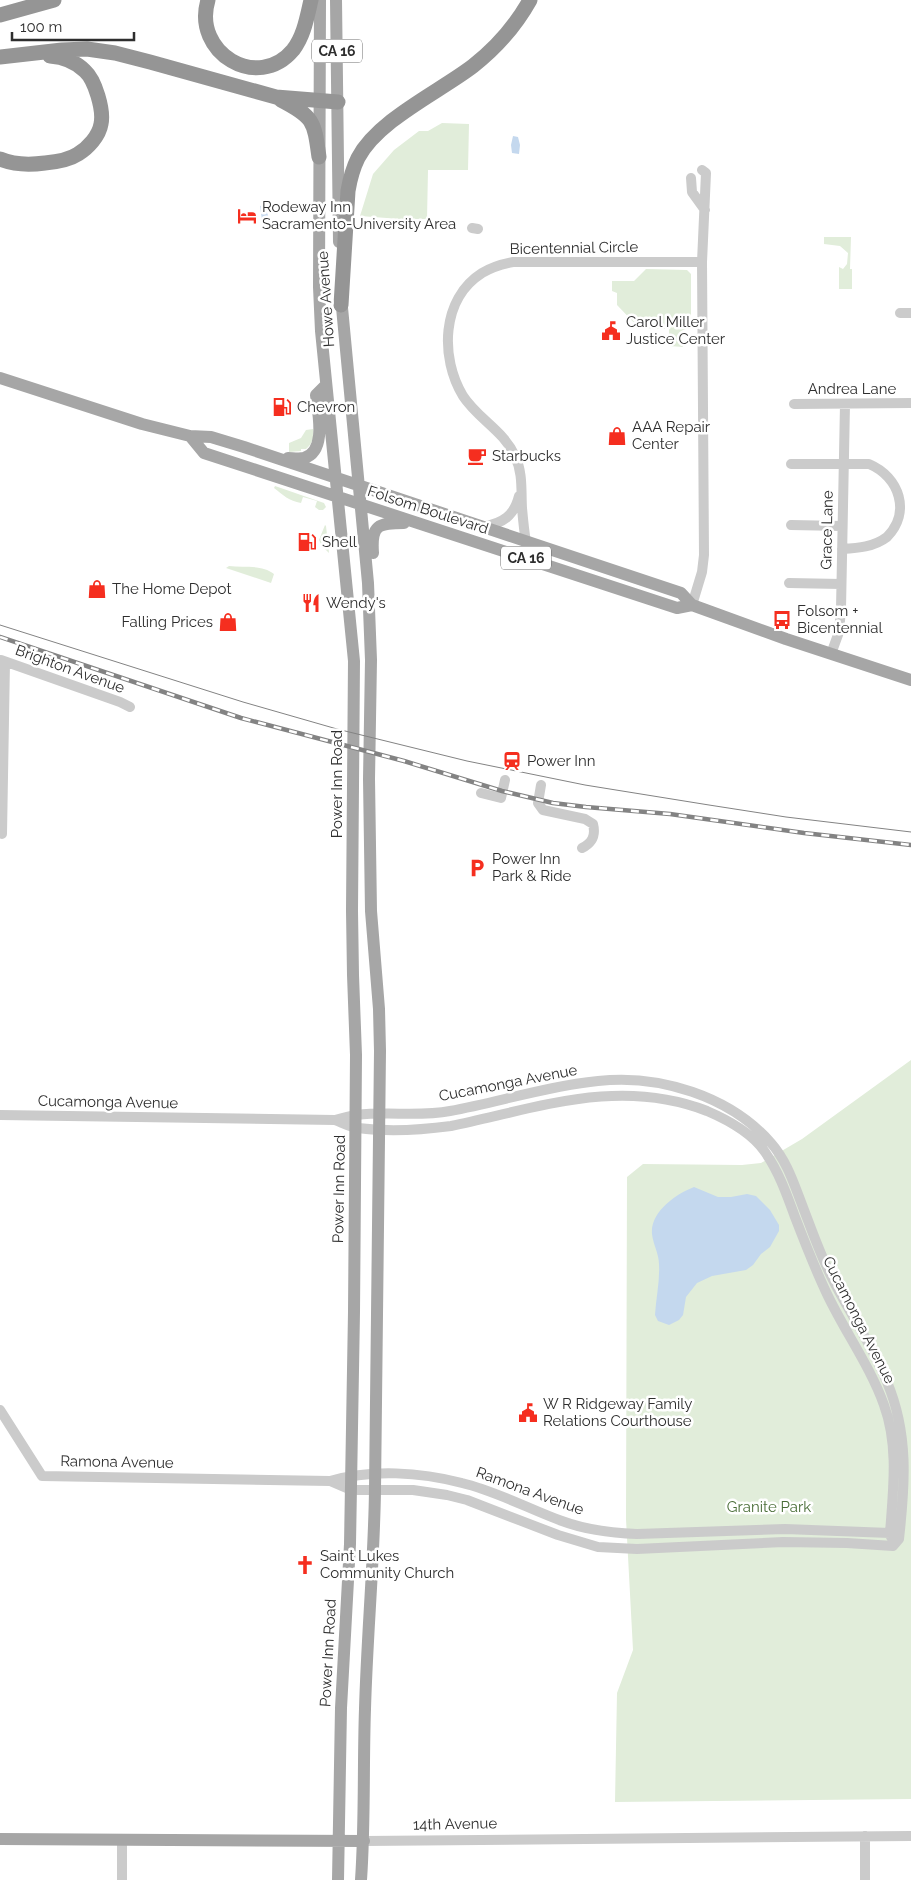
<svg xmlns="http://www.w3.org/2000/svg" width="911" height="1880" viewBox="0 0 911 1880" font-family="Raleway,sans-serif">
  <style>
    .green { fill: #e1edda }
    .water { fill: #c4d8ee }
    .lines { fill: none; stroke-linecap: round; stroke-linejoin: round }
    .minor { stroke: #cbcbcb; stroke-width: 10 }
    .major { stroke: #a6a6a6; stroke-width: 12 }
    .highway { stroke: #959595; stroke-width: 15 }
    .tram { stroke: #838383; stroke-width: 1 }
    .rail-casing { stroke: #838383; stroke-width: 4.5 }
    .rail { stroke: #fff; stroke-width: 2.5; stroke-dasharray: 8; stroke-linecap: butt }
    .labels { text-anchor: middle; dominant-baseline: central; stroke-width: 5; stroke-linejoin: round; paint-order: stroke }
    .shield { fill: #fff; stroke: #6d6d6d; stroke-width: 1 }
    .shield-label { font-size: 14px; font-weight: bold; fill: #2e2e2e }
    .poi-label { font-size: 15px; fill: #2e2e2e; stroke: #fff; text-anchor: start }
    .street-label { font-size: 15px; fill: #2e2e2e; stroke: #fff }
    .park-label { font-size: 15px; fill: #496d37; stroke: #fff }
  </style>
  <rect width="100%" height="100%" fill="#fff"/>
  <path class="green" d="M442,123L469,124L468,170H428L427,219H400L360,216L373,174L394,150L419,131H428Z
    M824,237H851L850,269H852V289H839V267L843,269L847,264L848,253L840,246L824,244Z
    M646,269L687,270L691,274V327L681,331L683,347L669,346V329L639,328L617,305V293L612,291V281H634Z
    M313,429C314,437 313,443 306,449H301V451L289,452V443L301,438L306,430Z
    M275,486L324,503L326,507L323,510H319L315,507L317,501L303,497L301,503C289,501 283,495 274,488Z
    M325,525L326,526L329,553L322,546L319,540Z
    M229,566C243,568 262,564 274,574L271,583L226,568Z
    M911,1060V1799L615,1802L617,1693L633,1650L626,1519L627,1177L643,1164L742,1165L761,1163L802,1139Z"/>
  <path class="water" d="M513,136L518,137L520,145L519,154L512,153L511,145Z
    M264,205L269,218L265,222L262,220L260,206Z
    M694,1187L718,1197H731L747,1194L756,1196L770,1210L779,1225V1231L770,1247L761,1254L753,1265L746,1270L712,1276L697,1283L686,1297L683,1315L679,1320L669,1325L658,1321L655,1315C656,1298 660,1281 659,1264C659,1254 653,1244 652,1234C650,1212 676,1194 694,1187Z"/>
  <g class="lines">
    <path class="minor" d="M691,178L692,192L705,210
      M472,228L478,229
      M900,313H911
      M794,404L911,403
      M791,464H869C900,477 911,513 887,537C874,547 858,548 842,549
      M791,525L842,526
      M483,527C503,523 514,516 519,496
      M526,542C524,531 523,519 522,508C521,490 523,473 515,456C504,431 478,419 463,396C440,358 441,299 482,273C492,267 502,264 513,262H702
      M789,583L841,584
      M692,605L702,572L704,555L702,262L706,173L702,170
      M831,654L839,632L841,609L845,404
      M1,660L120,702L130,707
      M541,785L538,803L543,810L585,819L593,824C596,836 592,843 582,848
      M481,793L501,798L505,780
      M2,834L5,662
      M0,1115L335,1120C342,1118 350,1116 357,1115C388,1111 419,1117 450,1111C499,1102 548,1086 598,1081C659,1074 730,1096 771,1143C786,1160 793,1181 801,1202C811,1228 820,1255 833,1280C850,1314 873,1346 887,1382C909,1434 905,1485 899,1539L893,1546
      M335,1120C343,1123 350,1127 358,1128C388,1132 421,1130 451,1126C538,1108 619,1077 707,1111C728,1120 752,1133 765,1152C779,1172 787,1195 795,1217C805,1243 815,1269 827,1294C845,1332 870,1366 884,1405C899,1446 893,1491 890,1533L891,1537
      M0,1410L42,1476L330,1481C372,1469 420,1472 462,1483C496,1491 529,1509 562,1521C586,1530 611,1533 637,1534L785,1529L890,1533L899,1539
      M330,1481L351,1490H413L447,1495L467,1500L558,1535L598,1547L637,1549L783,1542L847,1543L893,1546
      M364,1841L911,1836
      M122,1880V1840
      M865,1880V1836"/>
    <path class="major" d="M320,0L319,287L321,331L354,661L352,911L353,975L356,1055L354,1312L350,1544L341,1708L338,1880
      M336,0L339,242
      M341,297L368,583L371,660L369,779L371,911L379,1009L380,1051L375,1490C374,1563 367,1636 365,1709C363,1766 365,1823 361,1880
      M0,378L142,424L190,436L211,437L244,447L681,593L692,605L786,639L911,680
      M190,436L204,453L677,608L692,605
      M288,458C292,458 299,459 304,458C327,451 318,413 316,395L326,385
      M373,553C371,525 378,523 404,523
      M0,1839L364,1841"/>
    <path class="highway" d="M208,0C192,53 258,92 293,50C304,36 307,17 311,0
      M0,15L54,0
      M0,57L62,50L87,49L115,53L150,62L276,97L338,102
      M281,100C314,117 314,121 319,157
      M0,159C14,165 30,165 45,163C56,162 69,160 78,154C88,148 99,136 101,124C104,110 95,80 85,71C75,61 63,57 50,56
      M341,305L348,191C350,179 353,168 358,158C378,120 439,92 473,66C496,48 516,25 530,0"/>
    <path class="tram" d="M0,625L243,702L337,729L467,761L585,785L709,805L786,817L911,832"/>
    <g class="rail-casing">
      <path id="rail" d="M0,637L241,718L404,761L502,791L553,803L586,807L670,814L804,833L911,845"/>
    </g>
    <use href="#rail" class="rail"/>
  </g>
  <defs>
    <g id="hotel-bare" transform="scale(1.5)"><path d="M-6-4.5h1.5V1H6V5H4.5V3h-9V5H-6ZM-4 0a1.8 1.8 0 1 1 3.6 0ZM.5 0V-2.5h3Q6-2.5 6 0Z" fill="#f52e1f" stroke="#fff" stroke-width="2.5" paint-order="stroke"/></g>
    <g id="civic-bare" transform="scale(1.5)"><path d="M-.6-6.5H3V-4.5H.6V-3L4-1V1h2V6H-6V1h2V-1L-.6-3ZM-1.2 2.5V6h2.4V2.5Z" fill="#f52e1f" stroke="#fff" stroke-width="2.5" paint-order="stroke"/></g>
    <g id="fuel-bare" transform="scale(1.5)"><path d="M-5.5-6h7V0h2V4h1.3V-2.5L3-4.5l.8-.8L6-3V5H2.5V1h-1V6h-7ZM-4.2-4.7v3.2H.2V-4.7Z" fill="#f52e1f" stroke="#fff" stroke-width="2.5" paint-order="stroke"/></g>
    <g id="shop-bare" transform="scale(1.5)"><path d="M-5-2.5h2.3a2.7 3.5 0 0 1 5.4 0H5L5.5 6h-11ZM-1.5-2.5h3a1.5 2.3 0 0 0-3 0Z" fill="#f52e1f" stroke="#fff" stroke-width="2.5" paint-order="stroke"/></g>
    <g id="cafe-bare" transform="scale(1.5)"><path d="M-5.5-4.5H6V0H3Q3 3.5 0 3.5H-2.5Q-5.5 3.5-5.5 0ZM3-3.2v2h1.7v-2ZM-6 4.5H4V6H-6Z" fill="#f52e1f" stroke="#fff" stroke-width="2.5" paint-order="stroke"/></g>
    <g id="restaurant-bare" transform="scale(1.5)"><path d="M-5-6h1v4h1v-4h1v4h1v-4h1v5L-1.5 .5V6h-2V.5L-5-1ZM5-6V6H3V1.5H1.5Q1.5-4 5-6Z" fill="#f52e1f" stroke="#fff" stroke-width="2.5" paint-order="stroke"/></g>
    <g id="bus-bare" transform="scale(1.5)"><path d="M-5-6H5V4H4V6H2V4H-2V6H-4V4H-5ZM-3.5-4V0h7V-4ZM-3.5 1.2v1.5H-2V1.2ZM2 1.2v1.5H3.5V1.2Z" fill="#f52e1f" stroke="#fff" stroke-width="2.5" paint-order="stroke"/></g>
    <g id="station-bare" transform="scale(1.5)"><path d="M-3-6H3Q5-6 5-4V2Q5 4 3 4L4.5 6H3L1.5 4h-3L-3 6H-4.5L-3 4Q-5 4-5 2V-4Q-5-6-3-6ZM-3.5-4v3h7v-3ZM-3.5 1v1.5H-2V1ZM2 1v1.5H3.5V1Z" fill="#f52e1f" stroke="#fff" stroke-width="2.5" paint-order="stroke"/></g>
    <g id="parking-bare" transform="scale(1.5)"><path d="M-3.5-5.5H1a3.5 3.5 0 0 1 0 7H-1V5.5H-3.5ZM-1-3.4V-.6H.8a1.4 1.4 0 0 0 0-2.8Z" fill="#f52e1f" stroke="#fff" stroke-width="2.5" paint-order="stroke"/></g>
    <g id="church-bare" transform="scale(1.5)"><path d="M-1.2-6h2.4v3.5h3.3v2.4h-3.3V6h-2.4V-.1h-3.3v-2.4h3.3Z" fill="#f52e1f" stroke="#fff" stroke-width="2.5" paint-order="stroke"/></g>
  </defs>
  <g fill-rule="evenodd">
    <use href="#hotel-bare" x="247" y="216"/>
    <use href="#civic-bare" x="611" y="331"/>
    <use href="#fuel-bare" x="282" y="407"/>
    <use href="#shop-bare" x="617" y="436"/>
    <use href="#cafe-bare" x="477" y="456"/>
    <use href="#fuel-bare" x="307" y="542"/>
    <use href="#shop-bare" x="97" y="589"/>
    <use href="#restaurant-bare" x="311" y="603"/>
    <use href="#bus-bare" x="782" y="620"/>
    <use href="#shop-bare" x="228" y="622"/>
    <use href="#station-bare" x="512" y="761"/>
    <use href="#parking-bare" x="477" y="868"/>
    <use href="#civic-bare" x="528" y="1413"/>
    <use href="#church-bare" x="305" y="1565"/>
  </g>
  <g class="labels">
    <g class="shield">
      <rect x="312" y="39.5" width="50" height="23" rx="4"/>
      <rect x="501" y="546.5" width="50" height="23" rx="4"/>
    </g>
    <g class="shield-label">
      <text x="337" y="51">CA 16</text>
      <text x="526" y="558">CA 16</text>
    </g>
    <g class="poi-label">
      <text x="262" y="207">Rodeway Inn<tspan x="262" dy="17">Sacramento-University Area</tspan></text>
      <text x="626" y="322">Carol Miller<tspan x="626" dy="17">Justice Center</tspan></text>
      <text x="297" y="407">Chevron</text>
      <text x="632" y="427">AAA Repair<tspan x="632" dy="17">Center</tspan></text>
      <text x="492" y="456">Starbucks</text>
      <text x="322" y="542">Shell</text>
      <text x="112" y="589">The Home Depot</text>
      <text x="326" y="603">Wendy's</text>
      <text x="797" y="611">Folsom +<tspan x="797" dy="17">Bicentennial</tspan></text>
      <text x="213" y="622" text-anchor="end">Falling Prices</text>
      <text x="527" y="761">Power Inn</text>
      <text x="492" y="859">Power Inn<tspan x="492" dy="17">Park &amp; Ride</tspan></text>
      <text x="543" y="1404">W R Ridgeway Family<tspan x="543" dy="17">Relations Courthouse</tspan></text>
      <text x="320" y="1556">Saint Lukes<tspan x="320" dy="17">Community Church</tspan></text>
    </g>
    <g class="street-label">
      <text transform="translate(574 248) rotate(-1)">Bicentennial Circle</text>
      <text transform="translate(326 299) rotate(-94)">Howe Avenue</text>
      <text x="852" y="389">Andrea Lane</text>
      <text transform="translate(428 510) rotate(18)">Folsom Boulevard</text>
      <text transform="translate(827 530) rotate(-89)">Grace Lane</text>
      <text transform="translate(70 669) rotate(20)">Brighton Avenue</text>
      <text transform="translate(337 784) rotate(-90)">Power Inn Road</text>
      <text transform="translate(508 1083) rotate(-11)">Cucamonga Avenue</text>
      <text transform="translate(108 1102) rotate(1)">Cucamonga Avenue</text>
      <text transform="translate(339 1189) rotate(-89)">Power Inn Road</text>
      <text transform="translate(859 1320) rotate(63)">Cucamonga Avenue</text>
      <text transform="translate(117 1462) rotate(1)">Ramona Avenue</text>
      <text transform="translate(530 1491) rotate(20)">Ramona Avenue</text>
      <text transform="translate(328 1653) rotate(-87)">Power Inn Road</text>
      <text transform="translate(455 1824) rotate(-1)">14th Avenue</text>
    </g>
    <g class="park-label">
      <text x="769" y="1507">Granite Park</text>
    </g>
  </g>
  <path d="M12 32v8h122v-8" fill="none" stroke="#2e2e2e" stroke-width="2.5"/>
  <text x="20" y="32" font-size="15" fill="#2e2e2e" stroke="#ffffff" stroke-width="4" paint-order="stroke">100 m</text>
</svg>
